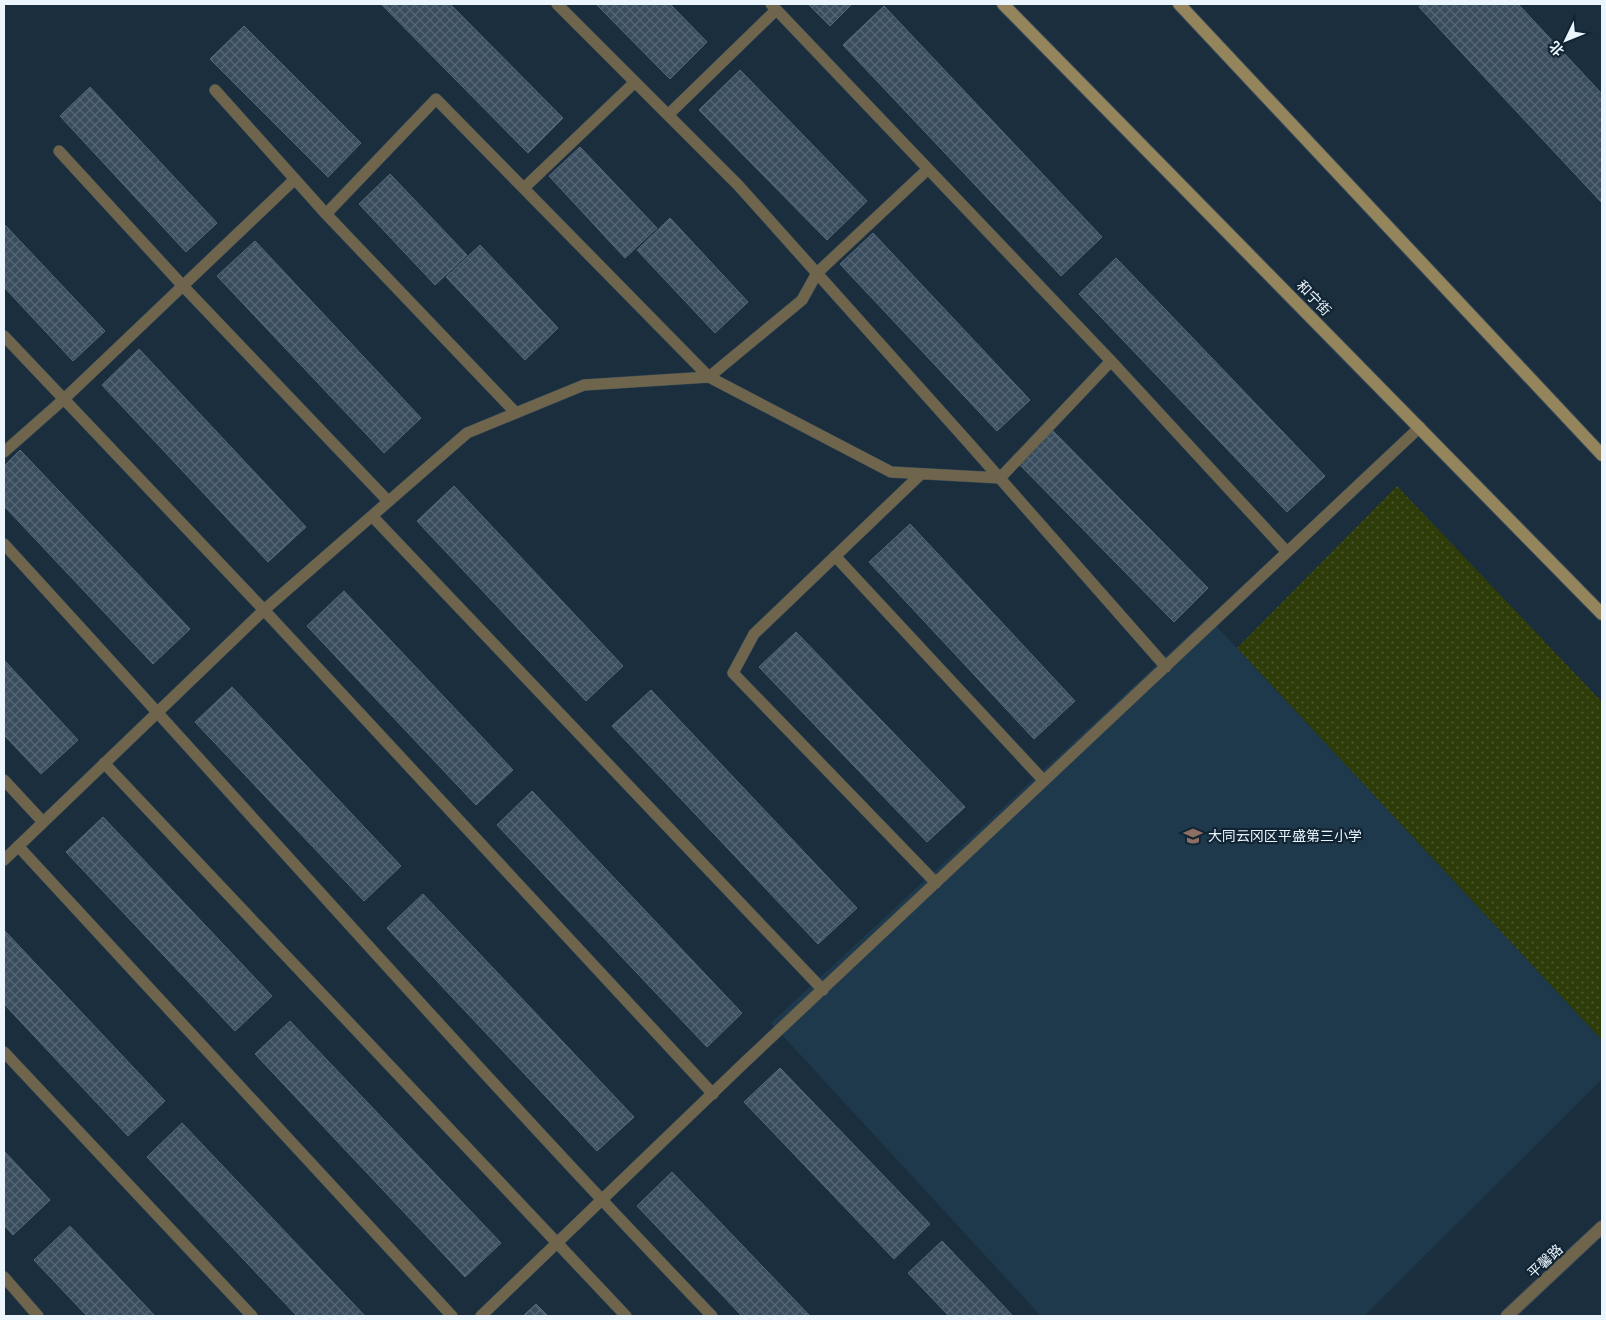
<svg xmlns="http://www.w3.org/2000/svg" width="1606" height="1320" viewBox="0 0 1606 1320" font-family="Poppins,'Noto Sans SC',sans-serif">
  <style>
    .built { fill: #1f394c }
    .park { fill: url(#park-dots) }
    .building { fill: url(#building-cross-hatch); stroke: #54697a }
    .lines { fill: none; stroke-linecap: round; stroke-linejoin: round }
    .service-casing { stroke: #384a58; stroke-width: 12 }
    .minor-casing { stroke: #384a58; stroke-width: 14 }
    .secondary-casing { stroke: #384a58; stroke-width: 14 }
    .service { stroke: #6f654c; stroke-width: 11 }
    .minor { stroke: #6f654c; stroke-width: 12 }
    .secondary { stroke: #95855d; stroke-width: 12 }
    .labels { text-anchor: middle; dominant-baseline: central; stroke-width: 4.5; stroke-linejoin: round; paint-order: stroke }
    .street-label { font-size: 14px; fill: #ebf5fd; stroke: #112433 }
    .poi-label { font-size: 14px; fill: #ebf5fd; stroke: #112433; text-anchor: start }
  </style>
  <defs>
    <pattern id="park-dots" width="8" height="8" patternUnits="userSpaceOnUse" patternTransform="scale(1.25)"><rect width="8" height="8" fill="#2e3c09"/><path d="M2 2h.1M6 6h.1" fill="none" stroke="#4c592e" stroke-width="1.8" stroke-linecap="round"/></pattern>
    <pattern id="building-cross-hatch" width="8" height="8" patternUnits="userSpaceOnUse" patternTransform="scale(1.25)"><rect width="8" height="8" fill="#394d5e"/><path d="M0 0l8 8M0 8l8-8" fill="none" stroke="#566776"/></pattern>
  </defs>
  <rect width="100%" height="100%" fill="#1b2e3d"/>
  <path class="built" d="M1208,617L1602,1040V1079L1364,1316H1041L771,1023Z"/>
  <path class="park" d="M1397,486L1602,702V1040L1237,648Z"/>
  <path class="building" d="M381,4H450L563,118L528,153Z
    M596,4H670L707,42L670,79Z
    M808,4H852L830,26Z
    M1423,4H1518L1602,94V203L1419,7Z
    M884,6L1102,237L1061,276L843,45Z
    M244,26L361,143L328,177L210,59Z
    M740,70L867,201L827,240L699,110Z
    M90,87L217,223L186,252L60,116Z
    M580,147L657,228L625,258L549,176Z
    M390,174L467,255L435,285L359,204Z
    M670,218L748,302L715,333L637,250Z
    M4,224L105,331L73,361L4,287Z
    M873,233L1030,400L997,431L840,264Z
    M255,241L421,418L384,453L217,276Z
    M480,245L558,328L525,360L446,277Z
    M1116,258L1325,476L1287,512L1079,294Z
    M139,349L306,527L268,562L102,385Z
    M1053,431L1208,588L1174,622L1019,464Z
    M20,450L190,629L153,664L4,506V466Z
    M454,486L623,666L586,701L417,521Z
    M910,524L1075,701L1034,739L869,562Z
    M344,591L513,770L476,805L307,626Z
    M796,632L965,807L927,842L759,667Z
    M4,660L78,740L41,774L4,735Z
    M232,687L401,866L364,901L195,722Z
    M651,690L857,908L818,944L612,726Z
    M532,791L742,1013L707,1047L497,825Z
    M103,817L272,996L235,1031L66,852Z
    M423,894L634,1117L597,1151L387,928Z
    M4,930L165,1101L128,1136L4,1004Z
    M290,1021L501,1243L465,1277L255,1054Z
    M780,1068L930,1224L894,1259L744,1102Z
    M182,1123L365,1316H297L147,1157Z
    M4,1151L50,1200L13,1235L4,1225Z
    M672,1172L810,1316H742L637,1206Z
    M70,1226L155,1316H87L34,1260Z
    M942,1241L1013,1316H949L908,1273Z
    M536,1304L548,1316H523Z"/>
  <g class="lines">
    <g class="service-casing">
      <path id="service" d="M557,4L738,185L967,441L1166,667
        M771,4L1111,361L1287,552
        M215,90L326,214L516,413
        M668,115L776,10
        M59,151L182,285L388,501
        M524,188L635,82
        M326,214L436,99L709,377L802,300L817,273L928,169
        M4,336L264,610L713,1094
        M4,452L64,399L295,179
        M921,474L754,634L733,673L936,883
        M372,516L823,990
        M4,544C240,801 470,1064 712,1316
        M835,556L1044,781
        M104,763L626,1316
        M4,780L43,822
        M18,846L452,1316
        M4,860L264,610L467,433L584,385L709,377L891,472L1000,478L1111,361
        M4,1052L252,1316
        M4,1277L38,1316
        M481,1316L744,1063L1420,427"/>
    </g>
    <g class="minor-casing">
      <path id="minor" d="M1507,1316L1602,1227"/>
    </g>
    <g class="secondary-casing">
      <path id="secondary" d="M1003,4L1602,614
        M1179,4L1602,455"/>
    </g>
    <use href="#service" class="service"/>
    <use href="#minor" class="minor"/>
    <use href="#secondary" class="secondary"/>
  </g>
  <defs>
    <g id="school-bare" transform="scale(1.5)"><path d="M0-5L7-2L0 1L-7-2ZM-4 1L0 2.5L4 1V4Q0 6-4 4Z" fill="#8d6e63" stroke="#112433" stroke-width="2.5" paint-order="stroke"/></g>
  </defs>
  <g fill-rule="evenodd">
    <use href="#school-bare" x="1193" y="836"/>
  </g>
  <g class="labels">
    <g class="street-label">
      <text transform="translate(1314 298) rotate(46)">和宁街</text>
      <text transform="translate(1545 1261) rotate(-43)">平馨路</text>
    </g>
    <g class="poi-label">
      <text x="1208" y="836">大同云冈区平盛第三小学</text>
    </g>
  </g>
  <rect width="1606" height="1320" fill="none" stroke="#ebf5fd" stroke-width="10"/>
  <g transform="translate(1566 40) rotate(227)" stroke="#112433" stroke-width="4" paint-order="stroke">
  <path d="M0-4L9 19L0 12L-9 19Z" fill="#ebf5fd"/>
  <text y="-8" font-size="14" font-weight="bold" text-anchor="middle" fill="#ebf5fd">北</text>
  </g>
</svg>
